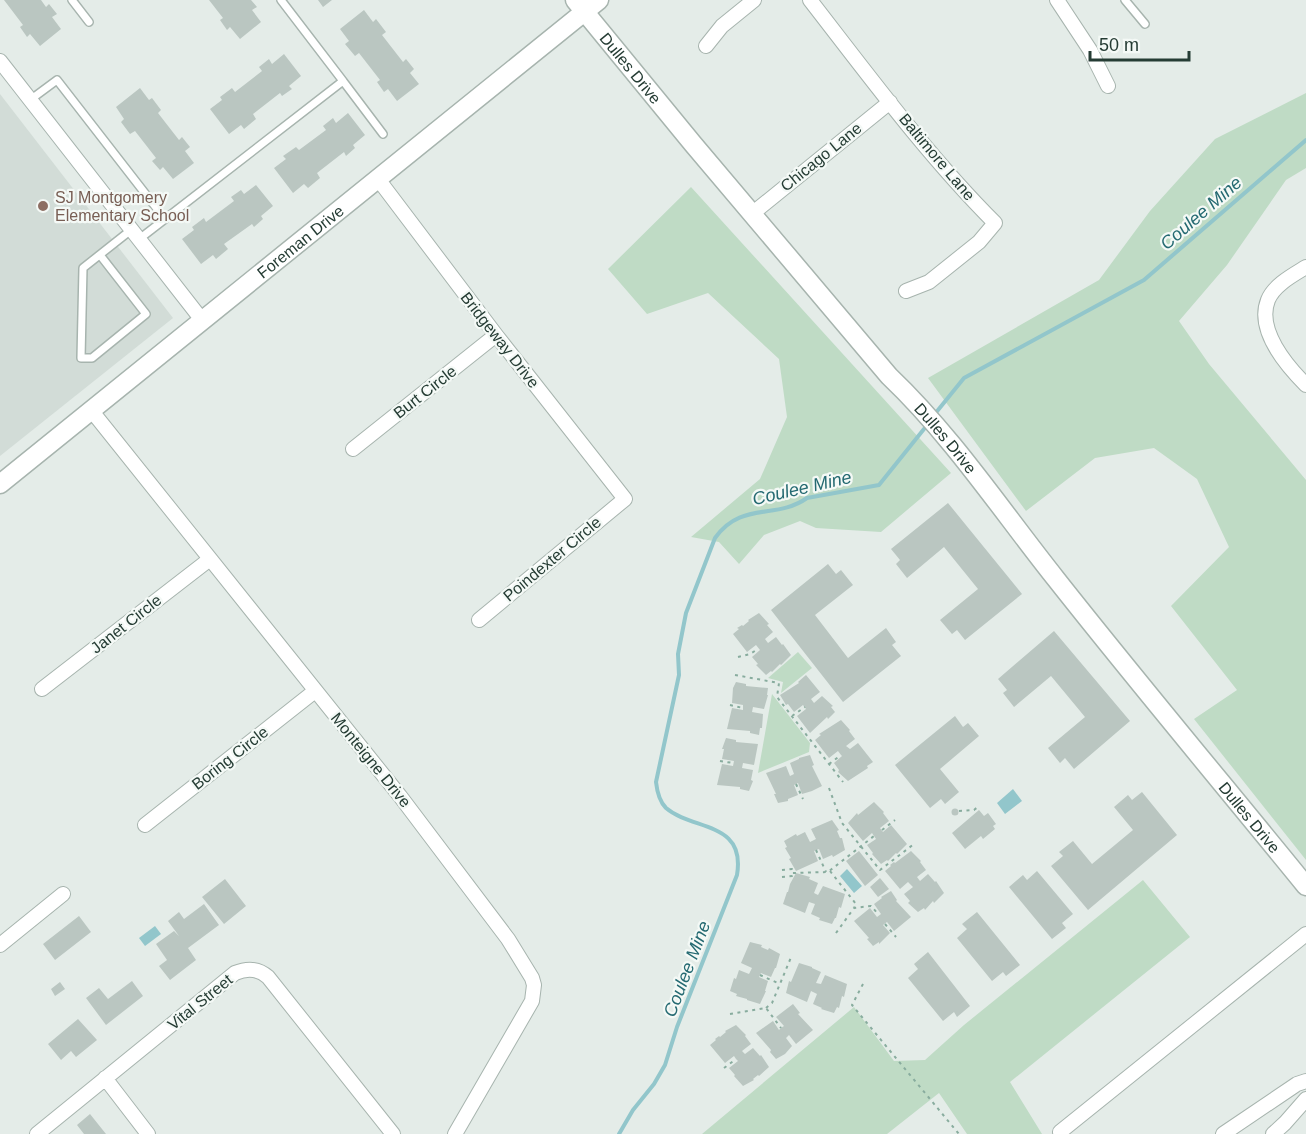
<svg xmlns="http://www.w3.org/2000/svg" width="1306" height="1134" viewBox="0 0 1306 1134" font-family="Arial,sans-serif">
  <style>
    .built { fill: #d2dcd7 }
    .green { fill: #bfdbc5 }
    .water { fill: #92c6cb }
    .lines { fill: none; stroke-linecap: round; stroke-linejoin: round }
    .stream { stroke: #92c6cb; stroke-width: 4 }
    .building { fill: #bac6c1 }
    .service-casing { stroke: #a7b4ae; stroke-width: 10 }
    .minor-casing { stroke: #a7b4ae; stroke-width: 16 }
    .tertiary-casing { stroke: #a7b4ae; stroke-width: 21 }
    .path { stroke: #88ac9e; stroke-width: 2; stroke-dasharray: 3 4.5; stroke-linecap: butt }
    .service { stroke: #fff; stroke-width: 7 }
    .minor { stroke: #fff; stroke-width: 14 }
    .tertiary { stroke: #fff; stroke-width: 18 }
    .education-dot { fill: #8d6e63; stroke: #f4f9f6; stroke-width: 2 }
    .labels { text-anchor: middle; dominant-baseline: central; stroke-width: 4.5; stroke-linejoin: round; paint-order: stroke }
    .street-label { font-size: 16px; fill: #253c34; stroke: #f4f9f6 }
    .education-label { font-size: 16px; fill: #785e54; stroke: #f4f9f6; text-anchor: start }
    .water-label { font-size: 18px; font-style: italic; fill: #256a72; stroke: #f4f9f6 }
  </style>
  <rect width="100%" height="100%" fill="#e4ece8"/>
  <path class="built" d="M0,94L173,318L0,456Z"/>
  <path class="green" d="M1306,93V168L1286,180L1227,265L1179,321L1209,364L1306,480V860L1194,719L1237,690L1171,606L1229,547L1197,479L1154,448L1095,458L1026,511L928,378L1099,280L1150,211L1215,139Z
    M691,187L951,473L881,532L816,528L800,521L764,535L739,564L719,542L691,537L760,479L787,417L779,359L708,293L647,314L608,269Z
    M798,652L812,668L781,693L783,682L768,678Z
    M772,694L810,743L809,752L758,773Z
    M1143,880L1190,937L1010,1082L1042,1134H967L939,1093L887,1134H702L854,1007L894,1061L925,1060L964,1025Z"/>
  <path class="water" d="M1013,789L1022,801L1005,814L997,803Z
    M847,869L862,886L854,893L840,876Z
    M155,926L161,934L145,946L139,938Z"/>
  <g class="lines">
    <path class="stream" d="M934,415L964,378L1144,280L1306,140
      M619,1134L633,1110L654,1084L665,1065L677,1027L737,875C746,821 693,831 666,808C659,801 657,791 656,782L679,675L678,654L686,613L715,538C741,501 776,520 807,498L879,485L928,424"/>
  </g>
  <path class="building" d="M4,0H41L46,7L49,4L57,14L52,17L61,29L40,46L30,34L27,37L20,27L23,25Z
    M209,0H251L257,7L252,10L261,22L240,39L230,27L227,30L220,20L223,18Z
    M318,0H332L323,7Z
    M364,10L373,22L376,19L386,32L382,35L403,62L406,59L414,69L410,73L419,84L397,101L388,89L384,92L377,82L380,80L359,53L355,56L345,44L349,41L340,29Z
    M284,54L301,76L289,86L292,89L282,96L280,93L253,114L256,119L244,129L241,125L229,134L210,109L222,100L220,97L232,88L235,92L262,71L259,67L269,59L272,64Z
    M140,88L149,100L152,98L161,110L158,113L179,140L182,137L190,147L185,151L194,163L173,179L163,167L160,170L152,161L156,158L135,131L130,134L121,122L124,119L116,107Z
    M348,113L365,135L353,145L355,148L346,156L344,152L317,173L320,178L308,188L304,184L293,193L274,168L286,159L283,156L296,147L299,150L326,130L323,126L333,118L336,123Z
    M256,185L273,206L261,216L263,219L254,227L252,224L224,244L228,249L216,259L213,255L201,264L182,239L194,230L192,227L204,218L206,222L234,201L231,197L241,190L244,194Z
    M948,503L1022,594L965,640L957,630L952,634L940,620L978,589L944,547L907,578L896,564L900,560L891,549Z
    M828,564L836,574L841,570L853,585L815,615L848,658L886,628L896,642L892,645L901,656L843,702L771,610Z
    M759,613L769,624L767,625L773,632L765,639L768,643L776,637L782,645L783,644L791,655L781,665L780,664L772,672L771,671L766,675L756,665L758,664L752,657L760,650L756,645L747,652L733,634L739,629L737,628L742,625L743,626L749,621L748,620Z
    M1054,631L1130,721L1074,769L1065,758L1060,763L1048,748L1085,717L1051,676L1014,707L1003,693L1007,690L998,679Z
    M806,675L820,692L811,699L814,703L822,696L833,706L831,707L835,712L828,719L827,717L810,733L797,716L806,709L803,705L794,712L788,704L786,705L780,695L799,683L798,682Z
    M736,682L746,684V686L768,688L767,695H768L764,709L753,707L752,712L763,714L762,728H760L759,735L750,733V731L727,729L732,708L743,710V705L732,703L733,688Z
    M955,716L963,727L968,723L979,736L940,769L959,792L945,804L941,799L930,808L895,765Z
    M841,720L850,730L849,731L855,739L846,746L850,749L858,743L873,762L867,766L868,768L848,781L838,772L839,770L834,763L842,756L841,755L838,751L829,758L815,740L821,735L819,734Z
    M726,738L736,740V742L758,744L754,765L743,763L742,768L753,770L751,780L753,781L749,791L740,789V787L717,785L722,764L733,766L734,761L722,759L724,749H722Z
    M810,755L814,765L812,766L822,786L812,791L802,794L798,783L794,785L798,795L788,799V801L778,803L774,794H776L766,773L786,766L790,776L794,774L790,763L799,759V758Z
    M1142,792L1177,835L1088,910L1051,866L1063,856L1059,852L1073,841L1092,864L1133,830L1114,807L1128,795L1132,800Z
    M874,802L884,812L883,813L889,821L880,828L883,832L891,825L907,844L897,854L896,853L888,861L887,860L881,864L872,854L873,853L867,845L876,839L872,833L863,841L848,823L857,813L858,815Z
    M951.5 812a3.5 3.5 0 1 1 7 0a3.5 3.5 0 1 1-7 0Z
    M979,810L984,816L988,813L996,824L993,826L995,829L983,839L981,836L965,849L952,833Z
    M832,820L839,830L837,831L840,838H842L845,850L833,857L832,855L823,859L819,849L814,851L818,861L796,871L789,859L791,858L785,848L787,847L784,841L796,834L797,836L805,832L810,842L816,839L811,829Z
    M859,851L878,875L865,886L846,861Z
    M911,851L921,861L920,862L926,870L917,877L920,881L928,874L935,882L936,881L944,893L934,903L933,901L925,910L924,908L918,912L908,903L910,901L904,894L913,887L908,882L900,889L885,871L891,866L890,865L894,862L895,863Z
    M1037,871L1073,914L1062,923L1066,928L1052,939L1009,887L1023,875L1027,880Z
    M796,873L810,877L809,879L818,883L814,893L818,895L823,886L845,894L841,908L839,907L836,918H835L832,924L819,920L820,918L811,914L815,904L809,902L805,913L783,904L787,892H788L790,884Z
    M880,878L889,889L878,897L870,887Z
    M225,879L246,906L224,924L202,897Z
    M891,891L897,900L896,901L911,917L894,931L887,922L883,925L890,933L879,944V942L873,946L867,939L869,938L854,921L870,908L877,917L881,914L874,904L882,898L881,897Z
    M204,904L219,925L188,948L196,960L170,980L159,966L167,960L156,944L174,931L179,936L168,921L179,912L184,919Z
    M977,912L1020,965L1006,976L1003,972L992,981L957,938L967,929L962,924Z
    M79,916L91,932L55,960L43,944Z
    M750,942L762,945L761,947L768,950L769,948L780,954L776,968H775L771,977L761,973L759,977L768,981L765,991H766L760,1004L747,1000V999L736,996L737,994L730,991L734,978L736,979L739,970L749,974L752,968L741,963Z
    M928,952L970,1006L957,1017L954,1012L943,1021L908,978L918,969L914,964Z
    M799,963L812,967V968L821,972L816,983L821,984L825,975L847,984L844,997L842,996L839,1008L837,1007L834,1013L821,1009L822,1008L813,1004L817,994L811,991L807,1002L786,993L789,981L791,982Z
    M132,981L143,996L106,1025L86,998L99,988L108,999Z
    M60,982L65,989L55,996L51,989Z
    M793,1004L800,1013L798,1014L813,1030L796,1044L789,1035L786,1038L792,1046L785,1054L776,1059L770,1052L771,1050L756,1033L773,1021L779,1030L781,1028L784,1026L776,1017Z
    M78,1019L97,1040L76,1057L71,1051L61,1060L48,1044Z
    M736,1025L746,1035L745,1036L751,1044L742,1051L745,1054L753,1048L760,1056L761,1055L769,1067L759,1076L758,1075L753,1079L754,1080L743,1086L734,1076L735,1075L729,1068L738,1061L736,1059L734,1056L725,1063L710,1045L716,1040L715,1039L719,1036L720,1037L726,1032L725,1031Z
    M90,1114L106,1134H84L77,1125Z"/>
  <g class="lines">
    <g class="service-casing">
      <path id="service" d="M72,0L89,22
        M1125,0L1145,24
        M343,81L383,134
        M30,100L57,80L165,219
        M138,240L343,81L281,0
        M100,255L146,314L92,358H81L83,268L131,230"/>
    </g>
    <g class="minor-casing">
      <path id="minor" d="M810,0C869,76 927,155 995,223L979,242L929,282L906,291
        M1057,0L1090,50L1108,86
        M706,46L722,26L754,0
        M0,61L202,320
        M378,179L496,335L625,499L479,620
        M753,213L890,102
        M1306,267C1293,275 1274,285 1268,300C1256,330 1287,366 1306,385
        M91,410L400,796L508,939L532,978L534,985L532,1001L455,1134
        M353,449L496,335
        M42,689L210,559
        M145,825L315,691
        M0,945L63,894
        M105,1078L148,1134
        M1060,1132L1306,934
        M37,1134L235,973C247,968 258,968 268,977L393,1134
        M1223,1134L1297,1084L1306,1081
        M1273,1134L1285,1123L1306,1099"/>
    </g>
    <g class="tertiary-casing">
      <g id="tertiary">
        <path id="s1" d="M575,0L693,144L889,376C953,437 1001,510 1056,579C1138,683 1223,784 1306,886"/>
        <path id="s2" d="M0,484L599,0"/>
      </g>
    </g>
    <path class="path" d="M738,657L750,654L758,649
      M735,675L779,683L777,697L843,782
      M730,705L743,708
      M792,716L805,707
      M720,761L733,763
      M829,764L841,755
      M796,784L803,799
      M829,788L842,823L880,870L914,844
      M959,811L974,810L979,806
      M882,830L895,820
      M816,850L826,872
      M782,870L792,869V873L828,872L874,836
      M830,871L856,904L854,908
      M782,877L792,876V873
      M885,924L896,937
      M836,933L854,908L871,906L879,915
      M760,975L780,984
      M863,984L852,1005L959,1134
      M766,1008L772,1003L792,955
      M730,1014L766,1008L781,1028
      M724,1068L736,1059"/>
    <use href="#service" class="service"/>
    <use href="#minor" class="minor"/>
    <use href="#tertiary" class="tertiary"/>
  </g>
  <circle class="education-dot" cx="43" cy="206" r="6"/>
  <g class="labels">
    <g class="street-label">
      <text stroke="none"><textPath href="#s1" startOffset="88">Dulles Drive</textPath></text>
      <text transform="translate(821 157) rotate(-39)">Chicago Lane</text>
      <text transform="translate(937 157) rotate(50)">Baltimore Lane</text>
      <text stroke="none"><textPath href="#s2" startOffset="386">Foreman Drive</textPath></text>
      <text transform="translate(500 340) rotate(52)">Bridgeway Drive</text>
      <text transform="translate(425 392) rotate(-38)">Burt Circle</text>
      <text stroke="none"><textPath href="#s1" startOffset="574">Dulles Drive</textPath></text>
      <text transform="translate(552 559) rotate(-40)">Poindexter Circle</text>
      <text transform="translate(126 624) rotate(-38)">Janet Circle</text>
      <text transform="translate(230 758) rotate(-38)">Boring Circle</text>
      <text transform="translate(371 760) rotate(51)">Monteigne Drive</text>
      <text stroke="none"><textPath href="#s1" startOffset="1060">Dulles Drive</textPath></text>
      <text transform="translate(200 1002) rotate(-39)">Vital Street</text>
    </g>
    <g class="education-label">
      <text x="55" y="197">SJ Montgomery<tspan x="55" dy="18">Elementary School</tspan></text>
    </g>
    <g class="water-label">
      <text transform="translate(1201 213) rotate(-41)">Coulee Mine</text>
      <text transform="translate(802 488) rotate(-13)">Coulee Mine</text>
      <text transform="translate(687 969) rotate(-69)">Coulee Mine</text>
    </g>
  </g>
  <path d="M1090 51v9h99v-9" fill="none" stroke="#253c34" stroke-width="3"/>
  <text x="1099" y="51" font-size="18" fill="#253c34" stroke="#f4f9f6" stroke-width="4.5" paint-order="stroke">50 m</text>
</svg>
